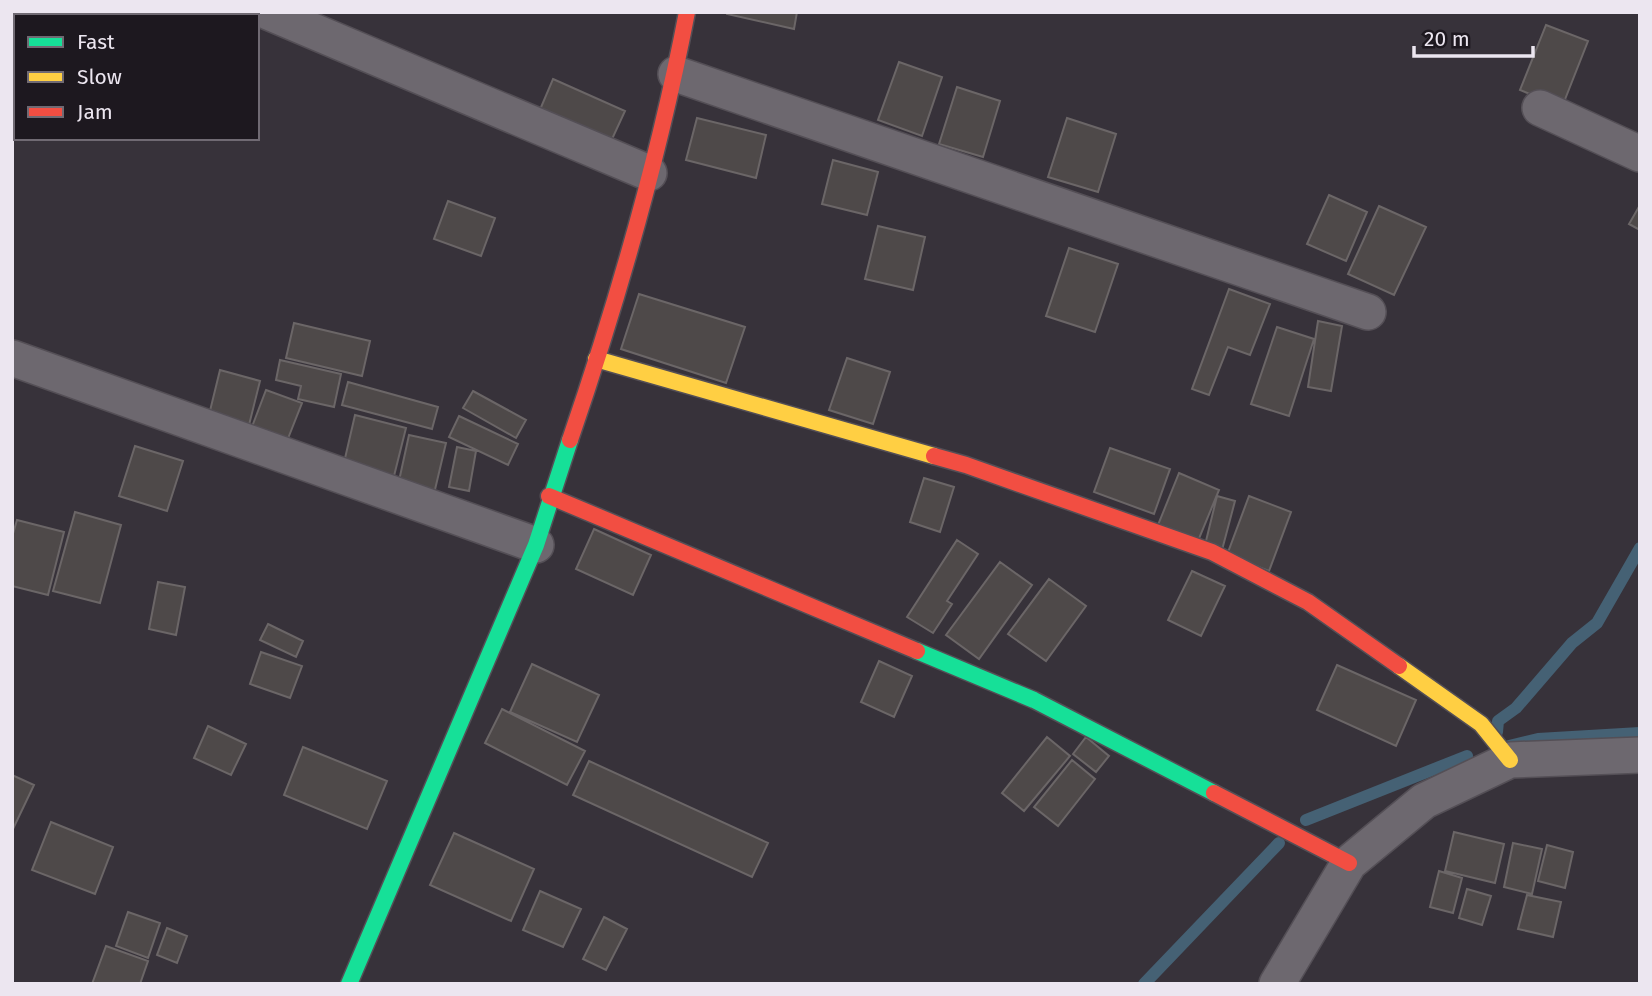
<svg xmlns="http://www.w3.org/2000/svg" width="1652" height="996" viewBox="0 0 1652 996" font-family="'Fira Sans',sans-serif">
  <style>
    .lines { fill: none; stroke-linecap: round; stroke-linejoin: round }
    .stream { stroke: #456174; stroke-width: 12 }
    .building { fill: #4e4949; stroke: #6b6667; stroke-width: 2 }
    .street-casing { stroke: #544f56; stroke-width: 38 }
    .fast-casing { stroke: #544f56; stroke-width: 19 }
    .slow-casing { stroke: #544f56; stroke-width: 19 }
    .jam-casing { stroke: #544f56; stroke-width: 19 }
    .street { stroke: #6d686f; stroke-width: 35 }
    .fast { stroke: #16e098; stroke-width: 16 }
    .slow { stroke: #ffcf43; stroke-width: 16 }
    .jam { stroke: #f24e42; stroke-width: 16 }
  </style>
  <rect width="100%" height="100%" fill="#37323a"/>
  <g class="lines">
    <path class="stream" d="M1497,732L1498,721L1516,708L1572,643L1597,623L1640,548
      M1509,746L1538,739L1640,733
      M1306,820L1467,756
      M1144,984L1279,843"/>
  </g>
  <path class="building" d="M96,12H147L145,16H94Z
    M727,12H797L794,29L727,14Z
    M1546,25L1588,41L1562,107L1520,90Z
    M899,62L942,77L922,136L878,120Z
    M553,79L625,111L607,150L536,119Z
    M957,87L1000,101L983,157L939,144Z
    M697,118L766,135L756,178L686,160Z
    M1067,118L1116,134L1098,192L1048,177Z
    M833,160L878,172L867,215L822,204Z
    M1329,195L1367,212L1346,261L1307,244Z
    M448,201L495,218L481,256L434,239Z
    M1640,205V230L1629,224Z
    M1379,206L1426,227L1394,295L1348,274Z
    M878,226L925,237L913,290L865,279Z
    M1069,248L1118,264L1095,332L1046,316Z
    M1229,289L1270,304L1250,355L1228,347L1209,395L1192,389Z
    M639,294L745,327L726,383L621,349Z
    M1318,321L1342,326L1331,391L1308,387Z
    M294,323L370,341L362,376L286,358Z
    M1277,327L1314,339L1289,416L1251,404Z
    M847,358L890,372L873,424L829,410Z
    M280,360L341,374L334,407L298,399L301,386L276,380Z
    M220,370L260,381L248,429L208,419Z
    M348,382L438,407L432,429L342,405Z
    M266,390L302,403L285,446L250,432Z
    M473,391L526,420L516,438L463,408Z
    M355,415L406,428L393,480L343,467Z
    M459,416L518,444L508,465L449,437Z
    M409,435L446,443L433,498L397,490Z
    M135,446L183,461L167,511L119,496Z
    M457,447L476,451L469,491L449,487Z
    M1110,448L1170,469L1154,514L1094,492Z
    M1179,473L1219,490L1198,541L1158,525Z
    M924,478L954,487L940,532L910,522Z
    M1217,496L1235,501L1222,550L1205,545Z
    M1249,496L1291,512L1269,571L1227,555Z
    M75,512L121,525L100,603L53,591Z
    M17,520L64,532L48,595L12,586V537Z
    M594,529L651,555L633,595L576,569Z
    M957,540L978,554L947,601L952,604L933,633L907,617Z
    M1000,562L1032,585L979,659L946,635Z
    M1192,571L1225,586L1201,636L1168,620Z
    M1049,579L1086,606L1046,661L1008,634Z
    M158,582L185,587L176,635L149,629Z
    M268,624L303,641L296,657L260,640Z
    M261,652L302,666L290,698L250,684Z
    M879,661L912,676L894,717L861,702Z
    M532,664L599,695L577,742L510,712Z
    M1337,665L1416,700L1396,746L1317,710Z
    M502,709L585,751L567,785L485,743Z
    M208,726L246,744L231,775L194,758Z
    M1047,737L1070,756L1024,811L1002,793Z
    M1086,737L1109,756L1096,772L1073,754Z
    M303,747L387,781L367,829L284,795Z
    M1072,760L1095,779L1058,826L1034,807Z
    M589,761L768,843L752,877L573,795Z
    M12,775L34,785L12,831Z
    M51,822L113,847L95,894L32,870Z
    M1454,832L1504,844L1495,883L1445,871Z
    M454,833L534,869L511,921L430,885Z
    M1513,843L1542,849L1532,894L1504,887Z
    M1547,845L1573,852L1565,888L1538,881Z
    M1439,871L1462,878L1453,913L1430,907Z
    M1467,889L1491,896L1482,925L1459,918Z
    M540,891L581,909L563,947L523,930Z
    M1527,895L1561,902L1553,937L1518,929Z
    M128,912L160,923L148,958L116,946Z
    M604,917L627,929L606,970L583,959Z
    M167,928L187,936L177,963L157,955Z
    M106,946L148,961L140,984H92Z"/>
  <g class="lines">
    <g class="street-casing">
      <path id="street" d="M268,12L649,173
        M676,74L1368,312
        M1540,108L1640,154
        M12,358L536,545
        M1277,984L1349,863L1424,801L1510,760L1640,755"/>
    </g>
    <g class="fast-casing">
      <path id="fast" d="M917,651L1034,700L1214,793
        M349,984L536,545L570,440"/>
    </g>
    <g class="slow-casing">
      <path id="slow" d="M596,359L934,456
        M1399,666L1481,724L1510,760"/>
    </g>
    <g class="jam-casing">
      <path id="jam" d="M570,440C618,300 659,157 687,12
        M934,456L966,465L1212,552L1308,602L1399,666
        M549,496L917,651
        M1214,793L1349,863"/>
    </g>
    <use href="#street" class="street"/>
    <use href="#fast" class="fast"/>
    <use href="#slow" class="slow"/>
    <use href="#jam" class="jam"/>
  </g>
  <rect width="1652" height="996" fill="none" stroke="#ece6f0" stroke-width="28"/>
  <rect x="14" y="14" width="245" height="126" fill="#1d181f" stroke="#706a73" stroke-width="2"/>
  <rect x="28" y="37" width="35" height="10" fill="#16e098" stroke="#706a73" stroke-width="2"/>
  <text x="77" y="49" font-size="21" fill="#ece6f0">Fast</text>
  <rect x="28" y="72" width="35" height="10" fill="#ffcf43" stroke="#706a73" stroke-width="2"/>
  <text x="77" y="84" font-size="21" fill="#ece6f0">Slow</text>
  <rect x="28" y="107" width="35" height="10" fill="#f24e42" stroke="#706a73" stroke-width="2"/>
  <text x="77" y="119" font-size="21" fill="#ece6f0">Jam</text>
  <path d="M1414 46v10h119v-10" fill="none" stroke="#ece6f0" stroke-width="3.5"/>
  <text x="1424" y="46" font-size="21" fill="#ece6f0" stroke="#1d181f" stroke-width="5" paint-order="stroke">20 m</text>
</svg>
